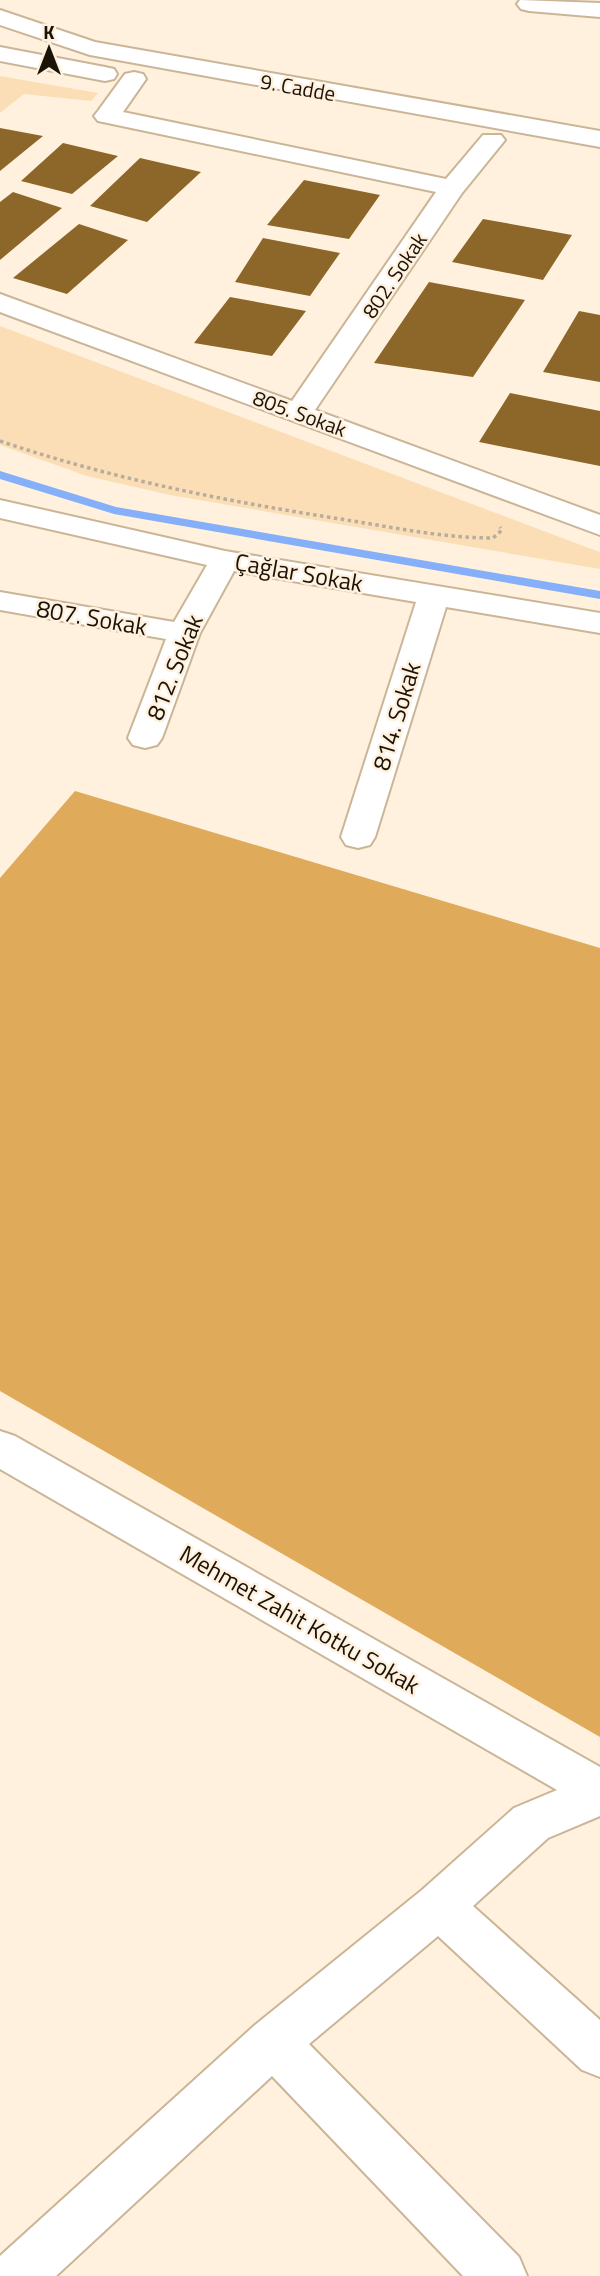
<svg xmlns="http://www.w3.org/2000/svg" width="600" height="2276" viewBox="0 0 600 2276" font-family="'Titillium Web',sans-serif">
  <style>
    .green { fill: #fbdeb6 }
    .forest { fill: #dfaa5a }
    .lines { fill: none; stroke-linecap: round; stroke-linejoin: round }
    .stream { fill: #85aff8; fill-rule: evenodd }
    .building { fill: #8d6729 }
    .minor-casing { stroke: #cbb597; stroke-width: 4 }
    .major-casing { stroke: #cbb597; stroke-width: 4 }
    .path { stroke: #b8ac9c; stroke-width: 3.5; stroke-dasharray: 3.5 3.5; stroke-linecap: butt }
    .minor { fill: #fff; fill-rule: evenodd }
    .major { fill: #fff; fill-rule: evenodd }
    .labels { text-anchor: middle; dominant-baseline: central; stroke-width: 5; stroke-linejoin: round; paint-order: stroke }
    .far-street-label { font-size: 21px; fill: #1b1308; stroke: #fff1de }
    .street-label { font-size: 24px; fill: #1b1308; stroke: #fff1de }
  </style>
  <rect width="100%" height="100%" fill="#fff1de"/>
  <path class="green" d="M0,76L98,93L91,101L24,94L0,113Z
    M0,326L586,547L600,552V569L170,495L87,476L0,445Z"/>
  <path class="forest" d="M75,791L600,948V1737L0,1391V878Z"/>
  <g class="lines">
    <path class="stream" d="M0,471L116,507L600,591V599L114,514L0,479Z"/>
  </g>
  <path class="building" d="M0,128L43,136L0,171Z
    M63,143L118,156L72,194L21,181Z
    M140,158L201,172L147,222L90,206Z
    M304,180L380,195L349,239L267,225Z
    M13,192L62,208L0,260V202Z
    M483,219L572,235L543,280L452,262Z
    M79,224L128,240L67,294L13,278Z
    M263,238L340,253L310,296L235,282Z
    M429,282L525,300L473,377L374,363Z
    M230,297L306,311L272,356L194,343Z
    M579,311L600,315V382L543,372Z
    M510,393L600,411V466L479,442Z"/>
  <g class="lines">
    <g class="minor-casing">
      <path id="minor" d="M520,0L600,3V17L529,11L521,9L517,4Z
        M134,72L143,74L146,79L123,112L446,179L483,135H501L505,140L462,193L315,410L600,515V535L0,312V294L292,401L436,192L98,121L94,116L98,111L125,74Z
        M0,500L225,551L600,613V633L446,607L375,837L370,845L358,848L346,845L341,837L416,602L234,571L200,633L162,738L157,745L145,748L133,745L128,738L166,639L0,610V592L174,622L207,565L0,518Z
        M0,1431L15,1436L600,1767V1816L548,1838L473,1906L600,2020V2077L582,2070L438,1936L309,2044L519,2257L527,2276H463L272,2076L56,2276H0V2256L255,2025L422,1890L514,1808L557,1790L0,1469Z"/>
    </g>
    <g class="major-casing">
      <path id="major" d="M0,10L95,42L600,131V147L90,55L0,25Z
        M0,47L105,67L114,69L117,74L114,79L105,81L0,61Z"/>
    </g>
    <path class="path" d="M0,441C109,478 220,500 334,518C387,526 440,538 493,538L502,530L500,527"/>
    <use href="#minor" class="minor"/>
    <use href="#major" class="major"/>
  </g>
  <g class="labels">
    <g class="far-street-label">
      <text transform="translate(298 87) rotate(10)">9. Cadde</text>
      <text transform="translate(394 275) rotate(-56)">802. Sokak</text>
      <text transform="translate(300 413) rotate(20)">805. Sokak</text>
    </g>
    <g class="street-label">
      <text transform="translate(299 572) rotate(10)">Çağlar Sokak</text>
      <text transform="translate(92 617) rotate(10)">807. Sokak</text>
      <text transform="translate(174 667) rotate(-68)">812. Sokak</text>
      <text transform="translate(396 716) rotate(-73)">814. Sokak</text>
      <text transform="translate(300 1619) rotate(30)">Mehmet Zahit Kotku Sokak</text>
    </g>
  </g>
  <g transform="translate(49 49)" stroke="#fff1de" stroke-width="5" paint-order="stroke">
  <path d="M0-5L12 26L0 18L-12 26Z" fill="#1b1308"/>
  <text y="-10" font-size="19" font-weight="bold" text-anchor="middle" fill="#1b1308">K</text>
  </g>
</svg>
